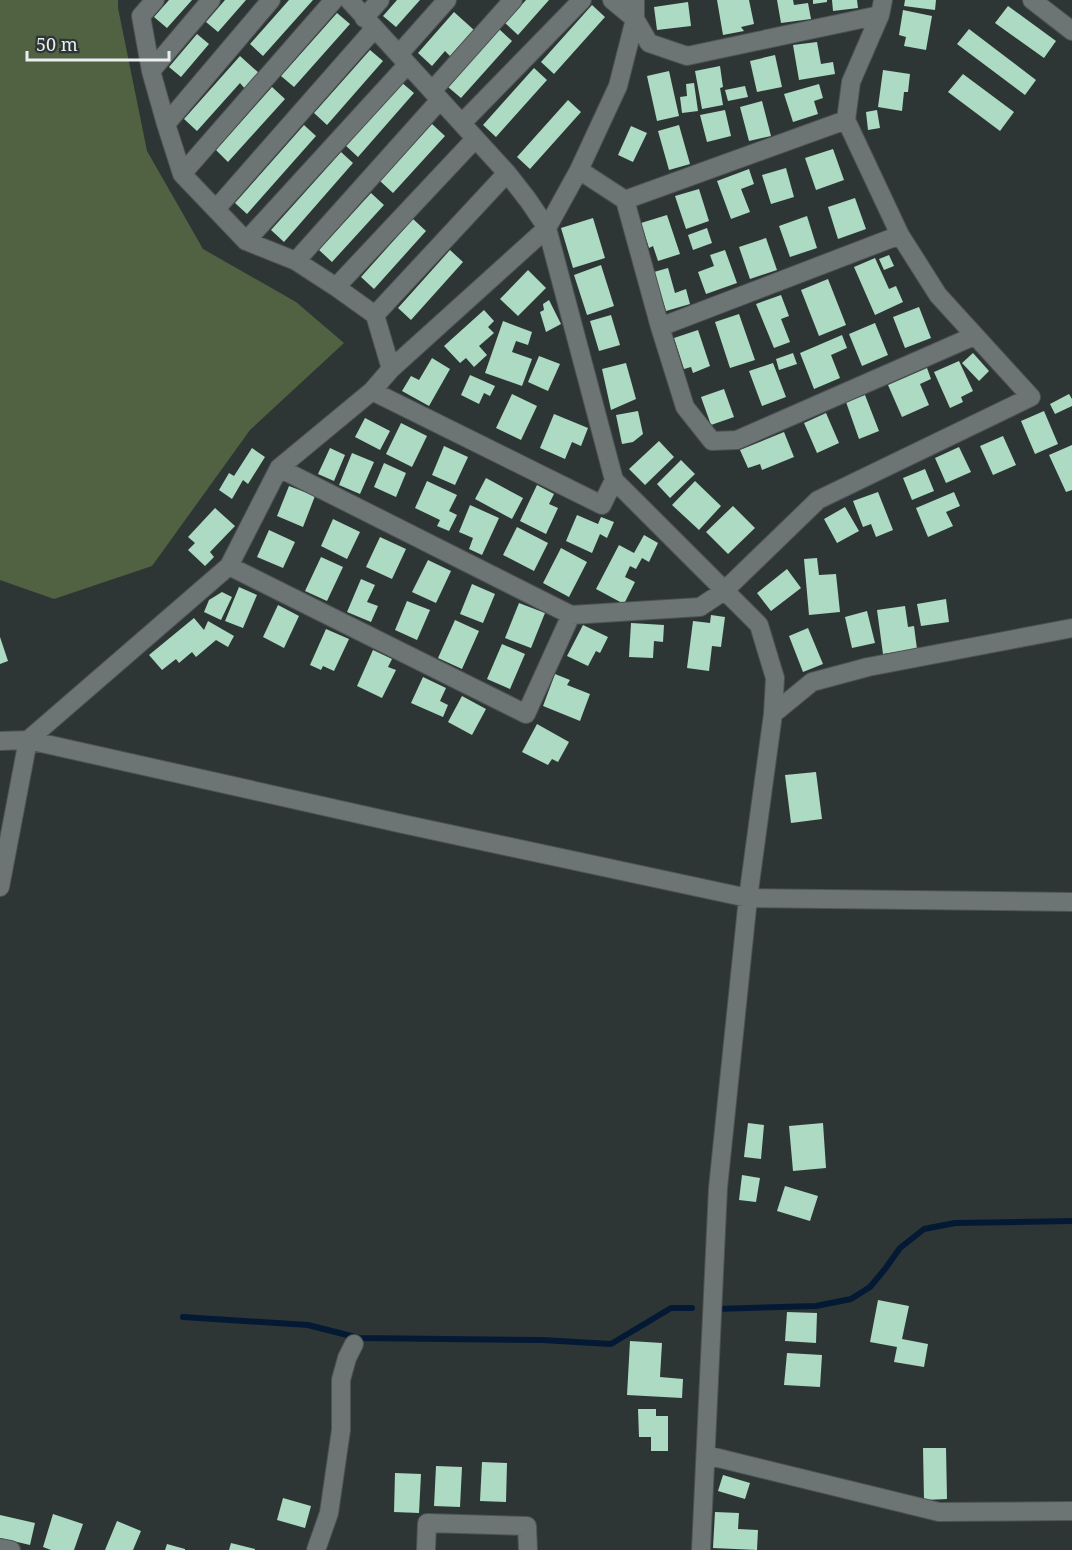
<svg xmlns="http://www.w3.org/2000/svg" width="1072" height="1550" viewBox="0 0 1072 1550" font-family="'Noto Serif',serif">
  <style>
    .green { fill: #516243 }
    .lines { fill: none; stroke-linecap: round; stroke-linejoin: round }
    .stream { stroke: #041a34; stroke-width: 6 }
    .building { fill: #acdac2 }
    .minor-casing { stroke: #4d5353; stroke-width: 20 }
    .minor { stroke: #6d7574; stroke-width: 18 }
  </style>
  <rect width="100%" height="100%" fill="#2e3635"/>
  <path class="green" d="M0,0H118V8L147,151L203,249L296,302L344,343L250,430L152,566L54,599L0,580Z"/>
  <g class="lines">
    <path class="stream" d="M716,1309L816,1306L851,1299L870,1287L885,1269L900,1248L924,1229L955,1223L1072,1221
      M183,1317L308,1325L359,1338L542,1340L611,1344L671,1308H692"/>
  </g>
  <path class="building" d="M169,0H192L167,28L154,17Z
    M225,0H246L218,32L206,22Z
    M289,0H313L263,56L250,44Z
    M397,0H420L396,27L383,16Z
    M526,0H549L518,35L505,23Z
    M717,0H749L754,24L741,27L744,31L723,35Z
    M777,0H793L794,5L808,3L811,19L781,23Z
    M813,0H827V2L813,4Z
    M832,0H857L858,8L833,11Z
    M905,0H936L935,10L904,6Z
    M688,2L691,26L657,30L654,7Z
    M592,5L605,17L554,74L541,62Z
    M1008,6L1056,41L1044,58L995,23Z
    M903,10L932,16L926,50L904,46L906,37L899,35Z
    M454,12L474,30L451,57L445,51L432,66L418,53Z
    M337,13L350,24L294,87L281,76Z
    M499,29L512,41L461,98L448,87Z
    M969,29L1036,80L1025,95L957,44Z
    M197,34L209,44L181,77L169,67Z
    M817,42L821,64L833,62L835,74L799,80L793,45Z
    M370,50L383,61L327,125L314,113Z
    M775,55L782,87L757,92L750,61Z
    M240,56L260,74L246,90L240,83L197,131L184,119Z
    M720,66L723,87L720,88L723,105L702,109L695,71Z
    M534,68L547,80L496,137L483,125Z
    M883,70L910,74L908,92H904L902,111L878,107Z
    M669,71L679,116L657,121L647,76Z
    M963,74L1014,112L1000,131L948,92Z
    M401,82L414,93L358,157L345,145Z
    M694,83L698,111L682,113L680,97L687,96L686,84Z
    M819,84L823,98L814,101L818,114L793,122L784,94Z
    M745,86L748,97L728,101L725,90Z
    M272,87L285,99L228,162L216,150Z
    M568,100L581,112L530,169L517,157Z
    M762,101L771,136L749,141L740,107Z
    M725,110L731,136L707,142L700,115Z
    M877,110L880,128L868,130L866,112Z
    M432,124L445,136L393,193L380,181Z
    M304,125L316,136L247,214L235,203Z
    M679,125L690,164L669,170L658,131Z
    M631,126L647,133L633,162L618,155Z
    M833,149L844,180L816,190L805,158Z
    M341,152L353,163L284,242L271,230Z
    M786,168L794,197L771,204L762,175Z
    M749,169L754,184L741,189L750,212L731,219L717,181Z
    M699,189L709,221L686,229L675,196Z
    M371,193L384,205L332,262L319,250Z
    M855,198L866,229L838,239L828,207Z
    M667,215L680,254L658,261L653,246L649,248L641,223Z
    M807,216L817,248L790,257L779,226Z
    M593,218L605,258L573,268L561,228Z
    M413,219L426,231L374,289L361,277Z
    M707,228L712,243L693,250L688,235Z
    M766,238L777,270L750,279L739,247Z
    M450,250L463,262L411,320L398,308Z
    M725,250L737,283L706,294L698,272L714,266L710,255Z
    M889,255L894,266L884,270L879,259Z
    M875,258L889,289L896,286L903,302L875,315L854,267Z
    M601,265L614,306L587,315L574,275Z
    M668,268L675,293L686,289L690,304L666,311L654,272Z
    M528,270L546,288L518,316L500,299Z
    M828,279L846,325L819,336L801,290Z
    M781,295L789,316L781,319L790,342L774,348L756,304Z
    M549,300L561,324L546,332L540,312L544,310L543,304Z
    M919,307L931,338L905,348L893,317Z
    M484,310L494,321L488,327L494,333L479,346L487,355L474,367L466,358L460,363L444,346Z
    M739,314L755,360L730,368L715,322Z
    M611,315L620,345L599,351L590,321Z
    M503,321L532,332L528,345L516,341L512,352L532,359L522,386L485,373Z
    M875,323L888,355L862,366L849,334Z
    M698,330L710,366L693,373L691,367L684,369L674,338Z
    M842,335L847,348L831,355L840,378L814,389L800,353Z
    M793,353L797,364L779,370L776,359Z
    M973,353L989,371L979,381L962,363Z
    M539,356L560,364L548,391L528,382Z
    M432,358L450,369L429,406L402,391L411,376L419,380Z
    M959,361L973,391L961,397L963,402L950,408L934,372Z
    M626,363L636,399L611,410L602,369Z
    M773,363L786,397L762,406L749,371Z
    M927,368L931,379L920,384L929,405L902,417L888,385Z
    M470,375L495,386L490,396L484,393L479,404L461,395Z
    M724,389L734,417L711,425L701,397Z
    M512,394L537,406L521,440L496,428Z
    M1069,394L1072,399V406L1055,414L1050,404Z
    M865,395L879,431L859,439L846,402Z
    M638,411L643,434L633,442L622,444L616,415Z
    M1044,411L1058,444L1035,454L1021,421Z
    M826,413L839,443L817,453L804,423Z
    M554,414L588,428L581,446L572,442L565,459L540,448Z
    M365,418L390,431L380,450L355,437Z
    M401,423L427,436L412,467L386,454Z
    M784,432L794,457L762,470L760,464L748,468L740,450Z
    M1003,436L1016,465L993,475L980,446Z
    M659,441L674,457L645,485L629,469Z
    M1072,445V490L1066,492L1049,455Z
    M444,446L468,457L455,485L432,475Z
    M959,447L971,472L946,483L935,458Z
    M252,448L265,457L248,484L243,480L232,499L219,490L229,473L234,476Z
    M330,448L345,455L334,481L318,474Z
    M352,453L374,462L360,494L339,485Z
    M681,460L695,474L670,498L657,484Z
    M384,463L406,473L396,497L374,487Z
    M925,469L934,491L912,500L903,478Z
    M486,478L523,498L512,519L475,499Z
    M427,481L457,495L449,511L457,515L449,531L437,526L440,520L415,508Z
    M695,481L721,506L699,530L672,505Z
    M537,485L554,494L549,504L558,508L546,534L520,521Z
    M289,486L315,496L303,527L277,516Z
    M878,492L893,530L876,537L871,524L863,527L853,501Z
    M954,492L960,506L946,512L953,526L928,537L916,508Z
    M470,505L499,518L482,555L469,549L473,538L459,532Z
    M733,506L755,528L728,554L706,532Z
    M845,507L859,531L837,543L824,519Z
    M215,508L235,526L210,552L214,557L205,566L188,550L195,543L188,537Z
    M577,515L598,524L601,517L614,522L607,538L600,534L592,553L566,541Z
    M333,519L360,532L347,559L321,546Z
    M517,527L548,543L534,571L503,555Z
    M269,530L295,542L283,568L257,557Z
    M644,535L658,543L649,562L642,558L636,569L630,566L625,577L635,582L624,604L596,589L619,545L634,553Z
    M380,537L406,549L392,579L366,567Z
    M561,548L587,562L569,597L543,583Z
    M321,557L343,567L327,601L305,591Z
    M817,558L819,575L836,574L840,612L809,615L804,559Z
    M428,560L451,571L436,603L412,592Z
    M787,569L801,588L771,611L757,593Z
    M361,579L375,585L367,602L378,606L371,622L347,612Z
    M472,584L495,594L483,623L460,614Z
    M239,587L257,595L243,628L225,621Z
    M222,592L232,597L221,620L204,612L209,600Z
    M946,599L949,622L921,626L917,604Z
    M407,601L430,610L417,640L395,630Z
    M519,603L545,613L531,648L505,638Z
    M278,605L299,616L284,648L263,637Z
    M905,606L908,627L914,626L917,649L883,654L877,610Z
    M867,611L875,643L852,648L845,617Z
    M711,615L725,617L721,647L712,646L709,671L687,668L693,621L710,623Z
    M194,618L204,630L208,621L234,636L228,647L216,640L196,657L192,652L179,663L176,659L162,670L149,655Z
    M455,620L479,631L462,669L438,658Z
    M631,623L664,625L663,642L654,641L653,658L629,657Z
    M583,625L608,637L600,653L596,651L588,666L567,656Z
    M808,628L823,664L803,672L789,636Z
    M326,629L349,639L334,671L323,666L321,670L310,665Z
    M0,637L8,661L0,664Z
    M502,644L525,654L510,689L487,679Z
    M373,650L392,659L388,667L396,670L382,698L357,686Z
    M555,674L570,680L567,685L590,694L580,721L543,706Z
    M423,677L446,688L440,701L448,705L443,717L411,703Z
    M462,696L486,709L472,735L448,722Z
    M537,724L569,742L558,762L552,759L548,765L522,752Z
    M816,772L822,819L791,823L785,775Z
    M748,1123L764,1125L761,1159L744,1157Z
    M823,1123L826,1168L793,1171L789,1126Z
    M742,1175L760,1178L756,1202L739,1200Z
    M785,1186L818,1196L810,1221L777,1211Z
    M878,1300L909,1306L902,1339L928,1344L924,1367L894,1362L897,1347L870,1342Z
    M787,1312L817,1313L816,1343L785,1341Z
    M630,1341L662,1343L660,1377L683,1379L682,1398L627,1395Z
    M787,1353L822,1355L820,1387L784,1385Z
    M638,1409H656V1416H668V1451H651V1437H639Z
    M923,1448H946L947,1499L924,1500Z
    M482,1462L507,1463L506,1502L480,1501Z
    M436,1466L462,1467L460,1507L434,1506Z
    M395,1473L421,1474L419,1513L394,1512Z
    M723,1475L750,1483L745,1499L718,1491Z
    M283,1498L311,1506L305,1528L277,1520Z
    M715,1512L739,1513L738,1529L758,1530L757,1550L713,1548Z
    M53,1514L83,1524L74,1550H51L43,1547Z
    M0,1515L35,1523L30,1545L0,1538Z
    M117,1521L141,1531L133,1550H105Z
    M231,1543L255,1549V1550H229Z
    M167,1544L185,1549V1550H165Z"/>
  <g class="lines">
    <g class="minor-casing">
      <path id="minor" d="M155,0L141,16L151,71L166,124L182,174L246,241L296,261L336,287L375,315L391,369
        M349,0L507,173L528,200L547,228L614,480L759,625L775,678L773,714L748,898L718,1188L701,1550
        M612,0L635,19L649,43L687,56L880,15
        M1032,0L1072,31
        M364,18L380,0
        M399,54L447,0
        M151,71L211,0
        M432,91L513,0
        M462,123L582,0
        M166,124L271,0
        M579,170L625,200L660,327L685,407L712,441L737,440L974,336
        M182,174L334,0
        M625,200L846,120
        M216,209L374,29
        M246,241L407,65
        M296,261L440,100
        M336,287L475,139
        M375,315L507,173
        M660,327L900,235
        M372,391L602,505L614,480
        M229,566L526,714L571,615L279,468
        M571,615L700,607L724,591L818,500L1031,397L938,295L900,235L846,120L851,82L880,15L883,0
        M773,714L812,682L868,667L1072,628
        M0,741L28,740L403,824L748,898L1072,902
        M0,887L28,740L229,566L279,468L372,391L391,369L547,228L579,170L618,86L635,19V0
        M706,1455L939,1512L1072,1511
        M0,1548L11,1550
        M316,1550L329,1513L341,1430V1380L347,1358L354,1344
        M426,1550L427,1523L527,1526L528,1550"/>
    </g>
    <use href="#minor" class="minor"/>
  </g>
  <path d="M27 51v9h142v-9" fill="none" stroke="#eaeeee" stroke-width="3"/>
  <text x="36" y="51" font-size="18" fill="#eaeeee" stroke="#2e3635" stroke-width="4.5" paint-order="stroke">50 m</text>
</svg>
